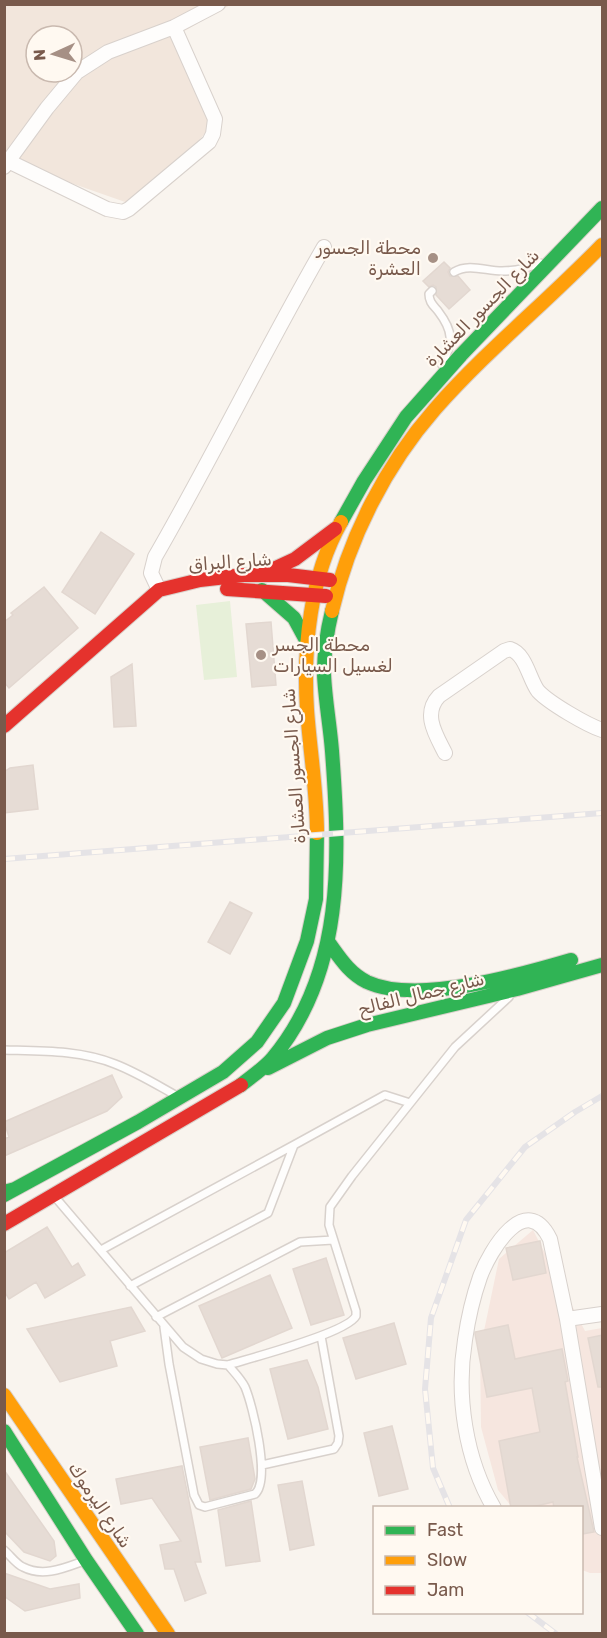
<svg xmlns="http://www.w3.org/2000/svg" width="607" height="1638" viewBox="0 0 607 1638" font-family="Rubik,Cairo,sans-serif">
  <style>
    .residential { fill: #f2e6dc; fill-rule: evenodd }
    .commercial { fill: #f6e6df }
    .green { fill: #e7f0d9 }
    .building { fill: #e6dcd5; stroke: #e2d7d0; stroke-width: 1.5 }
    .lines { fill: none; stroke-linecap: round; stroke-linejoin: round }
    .lane-casing { stroke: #d8d1cc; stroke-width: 10 }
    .street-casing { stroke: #d8d1cc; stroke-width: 16 }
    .fast-casing { stroke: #d9d0ca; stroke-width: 16 }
    .slow-casing { stroke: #d9d0ca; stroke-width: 16 }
    .jam-casing { stroke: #d9d0ca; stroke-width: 16 }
    .lane { stroke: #fefdfc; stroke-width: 7 }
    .street { stroke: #fefdfc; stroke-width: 14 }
    .fast { stroke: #30b455; stroke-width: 14 }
    .slow { stroke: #ff9f0a; stroke-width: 14 }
    .jam { stroke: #e5322d; stroke-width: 14 }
    .rail-casing { stroke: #e5e3e6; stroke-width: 6 }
    .rail { stroke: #fff9f1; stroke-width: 4; stroke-dasharray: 11; stroke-linecap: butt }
    .poi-dot { fill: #a69085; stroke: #fff9f1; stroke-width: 2 }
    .labels { text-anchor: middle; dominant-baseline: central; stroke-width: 4.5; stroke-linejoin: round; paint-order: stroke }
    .poi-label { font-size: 18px; fill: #795a4c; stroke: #fff9f1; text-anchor: end }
    .street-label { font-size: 18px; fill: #795a4c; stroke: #fff9f1 }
  </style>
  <rect width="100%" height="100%" fill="#f9f4ee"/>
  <path class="residential" d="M5,5H230L181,33L216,120L159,188L128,203L8,161L5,169ZM36,36H72V72H36Z"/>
  <path class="commercial" d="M533,1230L585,1331L602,1328V1573H590L582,1570V1508L512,1507L498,1490L481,1427L480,1350L499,1259Z"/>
  <path class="green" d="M230,601L237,677L204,680L196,605Z"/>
  <path class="building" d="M444,262L450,268L448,272L450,276H458L470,290L449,309L436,295V287L433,285L429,287L423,281Z
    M101,532L134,554L95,614L62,592Z
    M44,587L78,628L9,688L4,682V622L13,615L11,613Z
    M271,622L276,685L252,687L246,624Z
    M132,664L136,726L114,727L111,677Z
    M33,765L38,809L4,813V772L10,768Z
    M230,902L252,913L230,954L208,942Z
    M112,1075L122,1097L107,1111L4,1156V1139L9,1137L4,1122Z
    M47,1227L72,1267L78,1263L85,1275L45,1298L36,1282L9,1299L4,1291V1253Z
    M540,1241L546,1273L513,1280L506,1248Z
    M326,1258L344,1315L311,1325L293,1269Z
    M270,1275L292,1328L222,1358L199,1306Z
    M131,1307L145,1331L110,1341L117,1366L60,1382L27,1329Z
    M394,1323L406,1364L356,1379L343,1338Z
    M508,1325L515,1359L562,1349L568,1381L565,1382L578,1457H577L594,1532L582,1534V1508H554L553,1502L528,1508H511L499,1441L540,1432L532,1388L487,1397L475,1334V1332Z
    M603,1335V1387H598L588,1338Z
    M307,1360L318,1387L328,1429L288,1439L270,1369Z
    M392,1426L408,1489L379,1496L364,1433Z
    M248,1438L255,1479L251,1489L210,1500L200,1447Z
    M182,1466L201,1562H195L206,1593L185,1601L174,1569H165L160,1545L181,1541L152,1498L121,1504L116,1479Z
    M4,1470L54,1541L56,1556L50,1561L24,1552L4,1531Z
    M302,1481L314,1545L290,1550L278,1485Z
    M251,1501L260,1561L226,1566L218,1510Z
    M4,1573L50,1589L79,1584L80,1598L25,1611L4,1596Z"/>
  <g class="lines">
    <g class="lane-casing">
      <path id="lane" d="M454,272C469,263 486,271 502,271C516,271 528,268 540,263
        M432,291L429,294C429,302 433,305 438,311C454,332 453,342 442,365
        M4,1050C41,1051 80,1050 115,1064C136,1072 157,1085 177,1096
        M55,1197L183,1347L201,1359L217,1364L228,1365C251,1358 347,1333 356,1316V1311L329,1225L330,1207L352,1176L455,1047L509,997
        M101,1250L294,1145
        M130,1286L268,1213L294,1145L385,1095L410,1103
        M156,1317L300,1242L333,1240
        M164,1327L169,1364L194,1495L199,1505L205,1507L255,1494C271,1480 253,1406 245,1387C241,1379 234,1372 228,1365
        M262,1465L334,1449L338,1443L339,1436L321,1336
        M4,1550C10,1555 16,1564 23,1567C42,1577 62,1569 81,1562"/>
    </g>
    <g class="street-casing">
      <path id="street" d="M8,161L107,209L123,212L129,209L209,142L213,134L215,119L174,27
        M4,167L47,108L77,72L108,52L174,27L218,4
        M159,590L151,573L155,557C214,455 265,349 324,247
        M445,753C436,735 422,714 439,696L504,651L510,649C526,654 529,679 538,691C549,703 587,725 602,730
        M567,1319L602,1314
        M494,1508C465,1459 456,1395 465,1340C468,1319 473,1297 480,1277C490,1250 526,1190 550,1239L567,1319L602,1528"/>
    </g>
    <g class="fast-casing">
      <path id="fast" d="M341,522L364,481L406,417L461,355L602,208
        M262,590L294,618L307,642
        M329,943C340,958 349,973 367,982C417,1005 520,975 571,960
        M268,1068L327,1038L367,1025L517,989L602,965
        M241,1085C251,1077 263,1069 272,1059C345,972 340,857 332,751C330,725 325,699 324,674C324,652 327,631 332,611
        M4,1192L15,1189
        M4,1195L138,1122L223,1072L257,1042L284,1003L307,941L316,899L317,833
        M4,1431L86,1560L137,1634"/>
    </g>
    <g class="slow-casing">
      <path id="slow" d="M332,611C349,537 386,465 435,409C487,350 548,301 602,245
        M317,833C317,792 310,751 307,710C303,647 310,577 341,522
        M4,1395L168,1634"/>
    </g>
    <g class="jam-casing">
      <path id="jam" d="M267,572L295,559L335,529
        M227,589L326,596
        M4,726L159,590L200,580L244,575H288L330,580
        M4,1224L241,1085"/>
    </g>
    <use href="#lane" class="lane"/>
    <use href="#street" class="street"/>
    <use href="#fast" class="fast"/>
    <use href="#slow" class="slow"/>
    <use href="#jam" class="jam"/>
    <g class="rail-casing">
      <path id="rail" d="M4,859L602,813
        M450,1508L433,1468L425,1389L431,1318L466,1220L525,1147L575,1112L602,1096
        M527,1612L556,1634"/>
    </g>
    <use href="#rail" class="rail"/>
  </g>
  <g class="poi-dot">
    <circle cx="433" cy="258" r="6"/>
    <circle cx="261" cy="655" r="6"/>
  </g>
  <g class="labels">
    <g class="poi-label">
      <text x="421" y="248">محطة الجسور<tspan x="421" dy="21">العشرة</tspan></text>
      <text x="273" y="645" text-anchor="start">محطة الجسر<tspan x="273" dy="21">لغسيل السيارات</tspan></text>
    </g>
    <g class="street-label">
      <text transform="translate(482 308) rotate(-46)">شارع الجسور العشارة</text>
      <text transform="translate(230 562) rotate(-4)">شارع البراق</text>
      <text transform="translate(294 766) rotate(-94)">شارع الجسور العشارة</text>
      <text transform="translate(421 994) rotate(-14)">شارع جمال الفالح</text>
      <text transform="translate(100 1505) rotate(56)">شارع اليرموك</text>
    </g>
  </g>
  <rect width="607" height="1638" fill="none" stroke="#795a4c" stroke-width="12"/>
  <rect x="373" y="1506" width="210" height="108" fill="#fff9f1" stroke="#c9b9af" stroke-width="1.5"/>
  <rect x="385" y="1526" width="30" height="9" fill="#30b455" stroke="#c9b9af" stroke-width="1.5"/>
  <text x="427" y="1536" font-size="18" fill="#795a4c">Fast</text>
  <rect x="385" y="1556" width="30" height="9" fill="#ff9f0a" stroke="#c9b9af" stroke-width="1.5"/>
  <text x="427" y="1566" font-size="18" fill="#795a4c">Slow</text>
  <rect x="385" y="1586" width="30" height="9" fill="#e5322d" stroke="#c9b9af" stroke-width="1.5"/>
  <text x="427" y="1596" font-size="18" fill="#795a4c">Jam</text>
  <g transform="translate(54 54) rotate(266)"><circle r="28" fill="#fff9f1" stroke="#c9b9af" stroke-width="1.5"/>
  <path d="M0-4.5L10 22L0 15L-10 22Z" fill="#a69085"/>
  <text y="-9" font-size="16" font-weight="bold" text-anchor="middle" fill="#795a4c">N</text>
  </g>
</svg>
